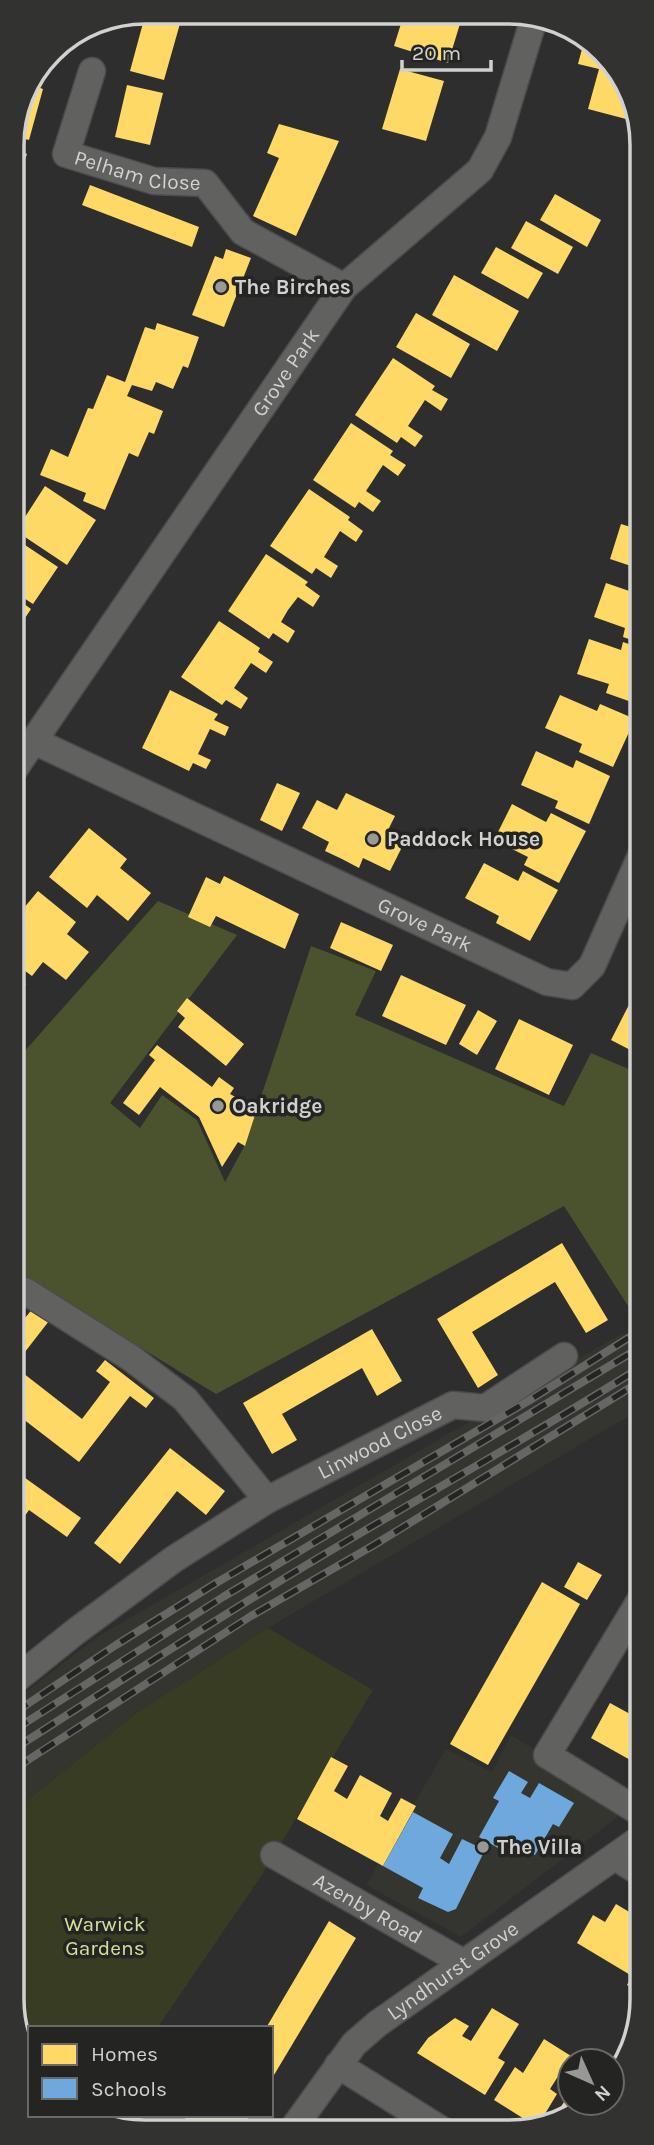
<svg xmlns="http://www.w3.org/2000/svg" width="654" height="2145" viewBox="0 0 654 2145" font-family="Karla,sans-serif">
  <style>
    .built { fill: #33352e }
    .green { fill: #373c23 }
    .forest { fill: #4b532e }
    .homes { fill: #ffd966 }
    .schools { fill: #6fa8dc }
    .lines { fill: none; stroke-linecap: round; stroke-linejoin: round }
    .street-casing { stroke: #4b4b4b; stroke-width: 29 }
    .street { stroke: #616160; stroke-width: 26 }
    .rail-casing { stroke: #666665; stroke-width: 8 }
    .rail { stroke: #242523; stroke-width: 5; stroke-dasharray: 16; stroke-linecap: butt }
    .poi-dot { fill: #989897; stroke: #242523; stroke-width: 2.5 }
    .labels { text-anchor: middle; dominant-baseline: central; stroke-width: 7; stroke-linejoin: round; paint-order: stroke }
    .street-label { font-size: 21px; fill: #d1d1d0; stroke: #242523 }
    .poi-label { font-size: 21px; font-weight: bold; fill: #d1d1d0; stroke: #242523; text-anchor: start }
    .park-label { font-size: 21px; fill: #d2e29b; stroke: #242523 }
    .rim { fill: none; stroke: #d1d1d0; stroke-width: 3.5 }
  </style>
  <rect width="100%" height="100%" fill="#2e2e2e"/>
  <path class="built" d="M623,1333L641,1367V1409L268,1628L135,1714L14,1811V1701L97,1637Z
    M511,1735L628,1809L461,1937L366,1885L446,1749L492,1772Z"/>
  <path class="green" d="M268,1628L373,1690L262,1875L157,2028H30V2053L15,2025L14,1811L135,1714Z"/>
  <path class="forest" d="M158,901L237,935L110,1103L140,1128L162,1095L197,1120L225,1182L245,1145L311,946L376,971L355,1015L564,1106L591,1053L640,1074L641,1321L639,1323L564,1206L216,1394L32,1281L14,1274V1063Z"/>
  <path class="homes" d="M146,12L183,13L164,80L130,71Z
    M404,14H463L448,63L394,46Z
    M582,49L605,55L630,103L626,119L588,109L599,69L578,64Z
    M400,69L444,81L426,141L382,129Z
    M127,85L163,93L150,145L115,137Z
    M35,86L43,89L29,140L13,136Z
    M279,124L339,141L296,236L253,216L279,158L267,153Z
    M13,149L27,154L13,192Z
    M90,185L199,227L192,247L82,205Z
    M555,194L601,220L587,247L540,220Z
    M526,221L573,247L558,274L511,248Z
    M496,247L543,273L528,299L481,273Z
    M226,249L251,258L224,327L192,315L215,256L223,259Z
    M454,275L519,311L497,351L432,315Z
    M416,313L470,344L451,378L396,347Z
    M157,323L199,337L188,368L183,366L173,389L156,382L152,391L132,385L127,396L163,411L154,434L149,432L138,457L129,453L105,510L83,501L86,493L40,475L51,449L68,457L88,408L93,409L107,375L125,382L145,327L155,330Z
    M393,358L435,386L432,390L448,399L441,411L425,400L408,426L423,436L415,447L401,437L397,443L355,415Z
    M351,423L393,451L390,455L406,465L398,476L383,465L366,491L381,501L373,512L359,502L355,508L313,480Z
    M639,482H640V505L632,503Z
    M45,486L96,520L67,565L16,531Z
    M309,489L350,517L348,520L363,531L356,542L340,531L324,557L338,566L331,578L316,568L312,574L270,546Z
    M621,524L640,530V569L610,559Z
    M19,541L58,567L33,604L13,591V550Z
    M266,554L308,582L305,585L320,596L313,607L298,597L288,610L281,622L295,631L288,643L273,633L269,639L228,611Z
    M606,583L638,594L640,589V643L623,637L625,628L594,617Z
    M13,596L31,609L13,636Z
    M219,621L260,648L258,652L273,662L266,673L251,663L234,688L248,698L241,709L226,700L222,705L181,677Z
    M589,639L621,650L623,642L640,648V705L606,693L609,684L577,674Z
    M170,690L218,714L214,720L229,727L225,736L210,729L198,754L211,760L206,769L193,763L189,771L142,748Z
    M560,695L597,711L600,704L635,719L613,767L579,752L582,744L545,728Z
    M536,751L573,768L576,760L610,776L589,824L555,808L558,801L521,785Z
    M277,783L300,793L282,831L260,820Z
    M346,793L395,816L386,834L404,843L390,871L363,858L359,868L342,859L325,851L329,842L302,828L317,800L337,810Z
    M512,804L546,822L551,813L586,831L559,883L524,865L528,857L494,840Z
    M89,828L127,859L120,868L151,893L128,921L97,895L87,908L49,877Z
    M484,863L518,881L523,871L558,890L530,941L496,923L499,916L465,898Z
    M224,876L299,914L285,949L216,916L210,927L188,917L206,877L220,884Z
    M38,891L76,922L67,934L89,952L66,980L43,962L32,976L13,962V921Z
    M341,922L393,945L381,971L330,948Z
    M14,974L26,984L14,998Z
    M401,975L466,1005L446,1045L382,1016Z
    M637,989L640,991V1055L611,1040Z
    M187,998L244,1044L226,1066L178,1027L185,1018L177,1011Z
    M478,1010L497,1021L477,1055L459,1044Z
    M519,1019L573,1045L549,1095L495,1069Z
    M157,1045L212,1087L219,1077L234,1088L230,1094L257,1109L245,1146L238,1142L222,1167L199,1117L160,1087L139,1115L123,1103L155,1060L149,1055Z
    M562,1243L608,1320L586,1333L555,1282L472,1332L498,1375L478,1388L437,1319Z
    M33,1308L49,1321L14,1366V1332Z
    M372,1329L402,1381L377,1396L362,1368L282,1414L297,1440L272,1454L243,1403Z
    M105,1360L154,1398L146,1408L130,1396L79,1462L14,1412V1366L82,1419L110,1382L96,1371Z
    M170,1448L225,1491L206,1515L177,1491L120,1564L94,1543Z
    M21,1475L81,1518L67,1537L29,1510L14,1531V1484Z
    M578,1562L602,1575L587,1600L564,1587Z
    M542,1582L580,1604L488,1765L450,1744Z
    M610,1703L641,1720V1766L591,1738Z
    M331,1757L348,1766L334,1791L347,1799L360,1775L392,1793L380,1816L388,1821L401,1798L416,1806L383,1866L297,1819Z
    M616,1904L641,1919V1994L627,1985L632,1976L577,1943L593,1915L605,1922Z
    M329,1921L356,1938L271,2080V2028H266Z
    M492,2008L519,2024L498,2058L505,2062L485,2095L417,2053L428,2038L455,2018L469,2026L462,2036L471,2041Z
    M544,2039L571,2056L550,2089L557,2094L537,2127L494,2100L515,2067L523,2073Z
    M570,2093V2103H582L552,2120Z
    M187,2115H250L240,2130H199L201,2128L185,2119Z"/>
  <path class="schools" d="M509,1771L528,1782L521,1793L530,1798L539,1783L574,1803L559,1827L553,1824L535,1855L504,1837L498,1848L479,1837L499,1801L493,1798Z
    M413,1812L453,1834L440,1858L449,1864L462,1839L485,1850L456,1909L448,1912L418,1898L423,1888L383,1866Z"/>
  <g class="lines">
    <g class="street-casing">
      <g id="street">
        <path id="s1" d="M92,71L66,154L154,181L205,183L243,232L344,287"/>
        <path id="s2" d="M34,741L547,982L572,986L592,966L640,858"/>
        <path id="s3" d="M13,771L344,287L480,170L498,137L535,15"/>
        <path d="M14,1288L25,1291L131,1358L185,1399L267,1500"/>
        <path d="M641,1599L547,1755L641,1813"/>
        <path id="s4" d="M14,1681L75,1632L174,1559L267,1500L453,1405L485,1408L564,1356"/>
        <path id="s5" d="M274,1855L464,1963"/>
        <path d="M615,1857L641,1873"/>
        <path d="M338,2065L442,2130"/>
        <path id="s6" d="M292,2130L354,2044L377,2024L641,1838"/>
      </g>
    </g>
    <use href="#street" class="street"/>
    <g class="rail-casing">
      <path id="rail" d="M14,1713L116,1645L216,1583L530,1400L641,1330
        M14,1730L223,1597L641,1347
        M14,1749C101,1693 187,1638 275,1584C396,1510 521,1443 641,1367
        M14,1769L251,1616L374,1545L641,1381"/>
    </g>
    <use href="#rail" class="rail"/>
  </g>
  <g class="poi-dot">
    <circle cx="221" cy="287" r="7"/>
    <circle cx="373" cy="839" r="7"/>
    <circle cx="218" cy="1106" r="7"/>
    <circle cx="483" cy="1847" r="7"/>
  </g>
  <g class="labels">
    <g class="street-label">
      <text stroke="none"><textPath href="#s1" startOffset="161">Pelham Close</textPath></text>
      <text stroke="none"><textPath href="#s3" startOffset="483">Grove Park</textPath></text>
      <text stroke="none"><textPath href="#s2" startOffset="432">Grove Park</textPath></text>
      <text stroke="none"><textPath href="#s4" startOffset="438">Linwood Close</textPath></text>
      <text stroke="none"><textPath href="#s5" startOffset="108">Azenby Road</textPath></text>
      <text stroke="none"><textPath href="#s6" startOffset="229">Lyndhurst Grove</textPath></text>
    </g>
    <g class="poi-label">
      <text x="235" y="287">The Birches</text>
      <text x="387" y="839">Paddock House</text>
      <text x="232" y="1106">Oakridge</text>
      <text x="497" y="1847">The Villa</text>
    </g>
    <g class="park-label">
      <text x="105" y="1924">Warwick<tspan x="105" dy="24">Gardens</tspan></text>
    </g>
  </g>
  <path d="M0 0H654V2145H0ZM145 24H509A121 121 0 0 1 630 145V1999A121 121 0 0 1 509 2120H145A121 121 0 0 1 24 1999V145A121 121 0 0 1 145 24Z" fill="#323331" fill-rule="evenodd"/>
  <path class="rim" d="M145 24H509A121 121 0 0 1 630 145V1999A121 121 0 0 1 509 2120H145A121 121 0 0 1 24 1999V145A121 121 0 0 1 145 24Z"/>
  <rect x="28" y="2026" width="245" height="91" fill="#242523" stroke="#696a68" stroke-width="2"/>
  <rect x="42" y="2044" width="35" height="21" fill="#ffd966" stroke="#696a68" stroke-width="2"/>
  <text x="91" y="2061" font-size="21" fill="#d1d1d0">Homes</text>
  <rect x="42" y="2078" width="35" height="21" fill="#6fa8dc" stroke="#696a68" stroke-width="2"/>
  <text x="91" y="2096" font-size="21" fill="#d1d1d0">Schools</text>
  <g transform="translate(591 2082) rotate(135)"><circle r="33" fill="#242523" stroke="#696a68" stroke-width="2"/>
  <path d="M0-5L12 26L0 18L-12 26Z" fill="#989897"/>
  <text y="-10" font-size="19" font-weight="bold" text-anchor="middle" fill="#d1d1d0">N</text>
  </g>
  <path d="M402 60v10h89v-10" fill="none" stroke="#d1d1d0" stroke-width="3.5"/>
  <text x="412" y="60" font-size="21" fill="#d1d1d0" stroke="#242523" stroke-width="5" paint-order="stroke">20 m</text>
</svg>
